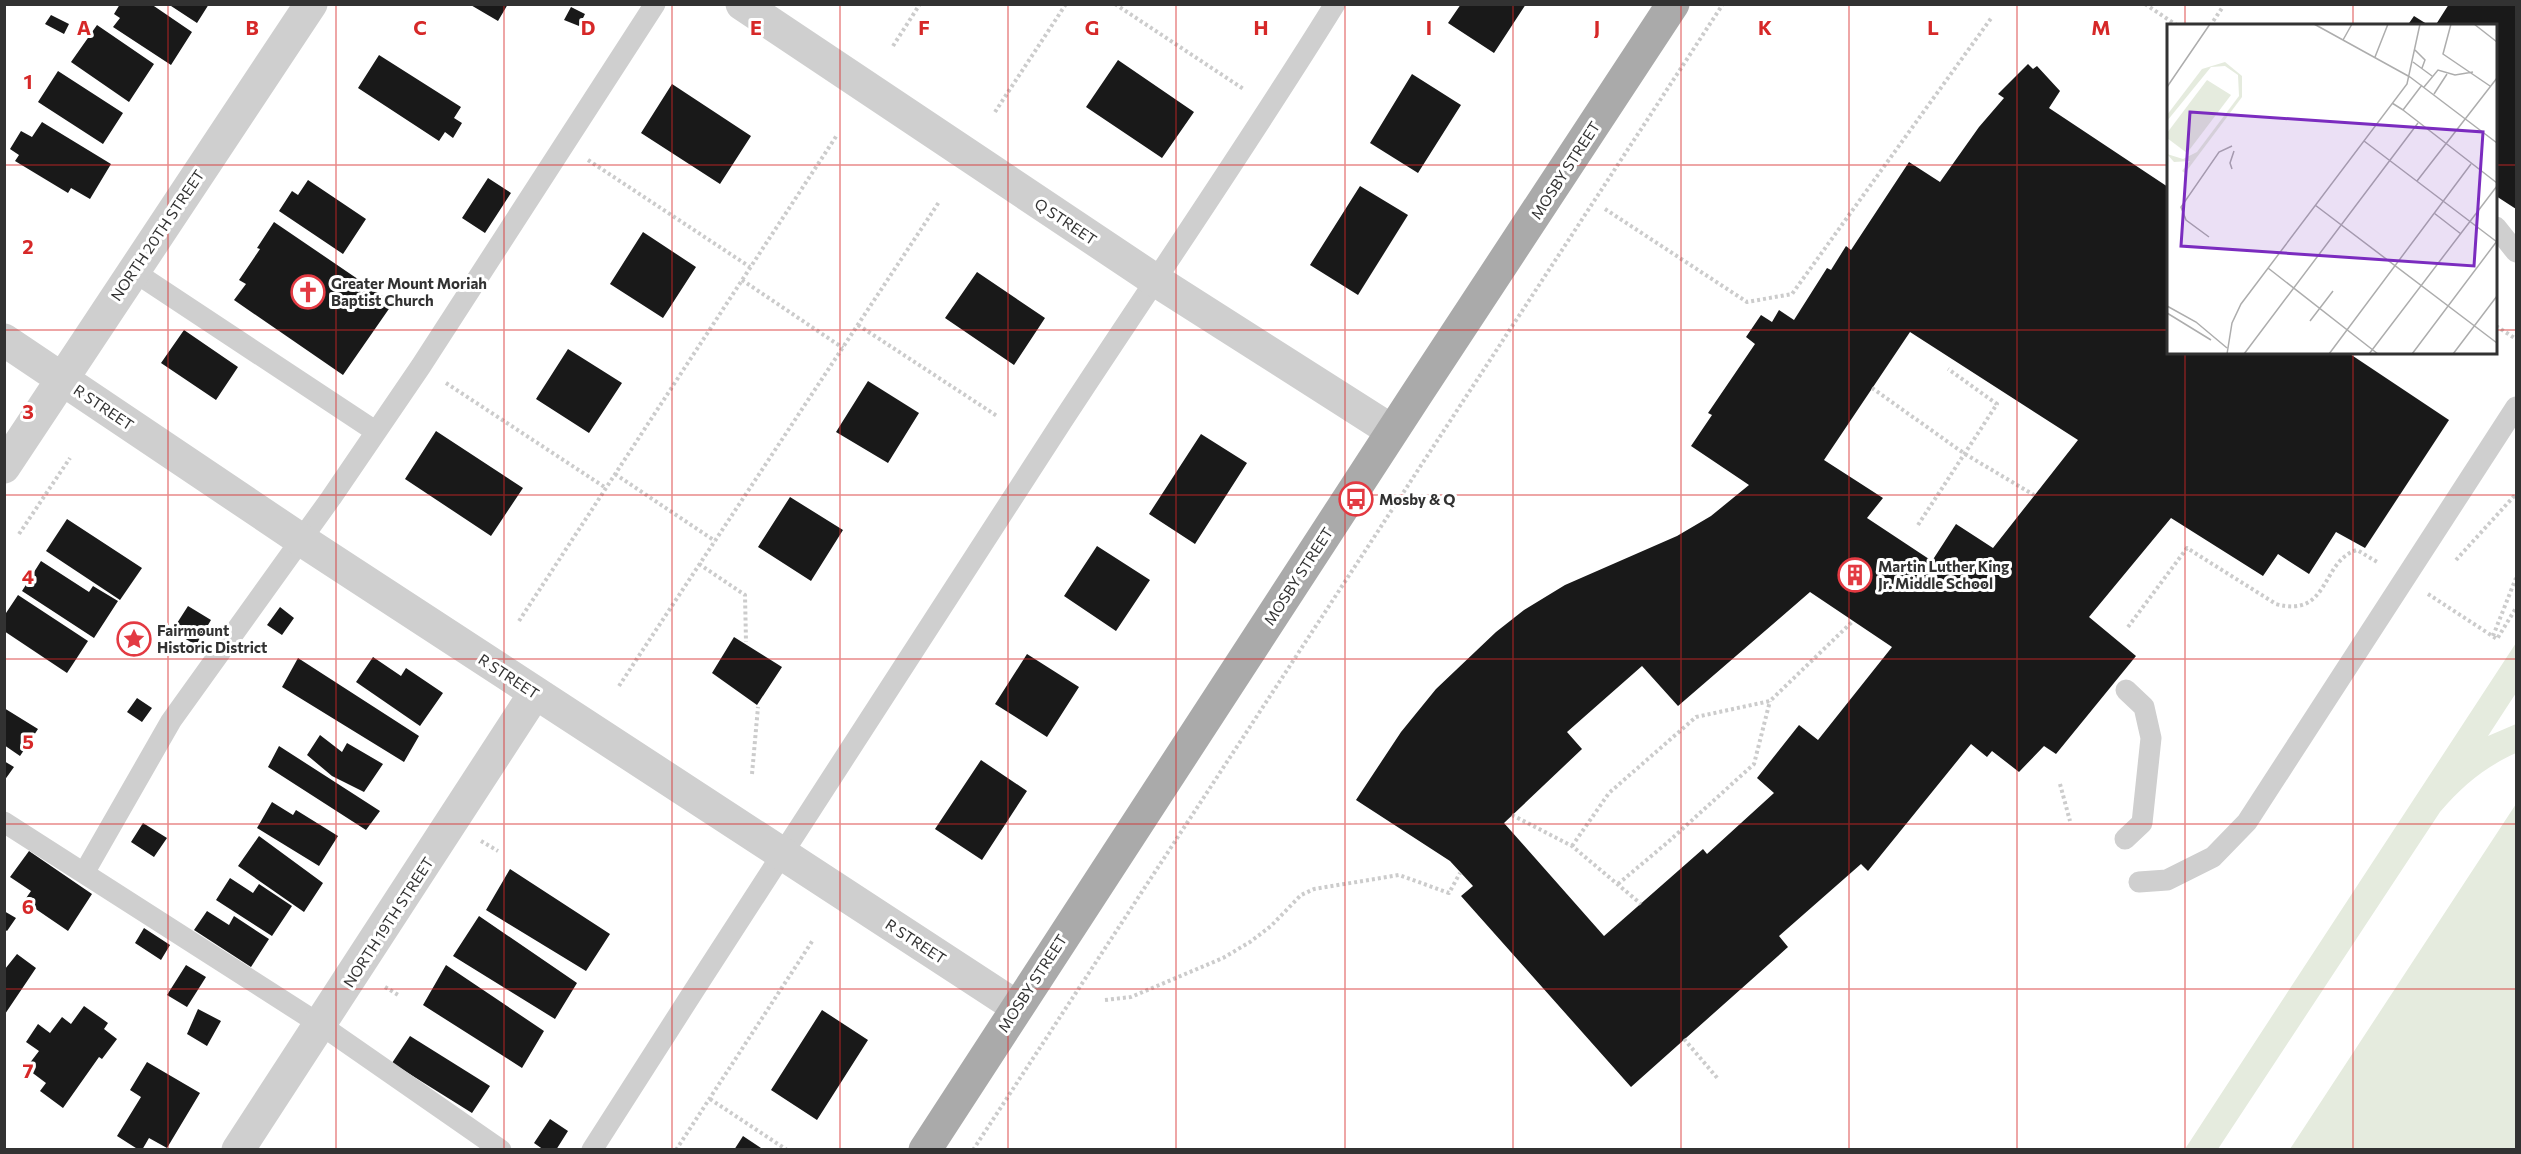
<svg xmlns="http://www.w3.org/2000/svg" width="2521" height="1154" viewBox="0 0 2521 1154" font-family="Commissioner,sans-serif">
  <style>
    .green { fill: #e5ebde }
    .building { fill: #191919; fill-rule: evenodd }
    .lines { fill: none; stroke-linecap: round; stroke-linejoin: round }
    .path { stroke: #ccc; stroke-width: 4; stroke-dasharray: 3 3; stroke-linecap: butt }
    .lane { stroke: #cfcfcf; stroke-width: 21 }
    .street { stroke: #cfcfcf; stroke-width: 33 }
    .primary { stroke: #aaa; stroke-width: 33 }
    .grid { fill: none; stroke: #d62828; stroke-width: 1.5; stroke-opacity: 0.55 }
    .labels { text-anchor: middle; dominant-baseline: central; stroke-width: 6; stroke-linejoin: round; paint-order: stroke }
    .street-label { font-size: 15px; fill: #323232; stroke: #fff }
    .poi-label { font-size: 15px; font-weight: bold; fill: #323232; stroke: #fff; text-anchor: start }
    .inset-road { fill: none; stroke: #adadad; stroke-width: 1.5 }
    .view { fill: #7b2cbf; fill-opacity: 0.15; stroke: #7b2cbf; stroke-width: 3 }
    .inset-edge { fill: none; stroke: #323232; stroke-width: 3 }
    .grid-label { font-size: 20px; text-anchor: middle; font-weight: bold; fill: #d62828; stroke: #fff; stroke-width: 6; stroke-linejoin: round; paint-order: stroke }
  </style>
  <rect width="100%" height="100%" fill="#fff"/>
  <path class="green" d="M2516,643V693L2488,736L2516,724V753C2485,767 2462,786 2440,812L2218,1149H2185Z
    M2516,804V1149H2290Z"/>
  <path class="building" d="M120,4H151L192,32L171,65L113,27L120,18L114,14Z
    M168,4H209L197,23Z
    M469,4H508L498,21Z
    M1461,4H1526L1494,53L1448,23Z
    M2449,4H2516V209L2496,196V26H2435Z
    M571,7L585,14L579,26L564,20Z
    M51,15L69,24L64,34L45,24Z
    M2414,16L2430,26H2407Z
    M97,25L154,64L129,102L71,62Z
    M379,55L461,107L454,118L462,123L453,138L445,132L439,141L358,88Z
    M1118,60L1194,112L1162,158L1086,107Z
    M2028,64L2033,69L2037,66L2060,91L2049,108L2168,187V352H2347L2449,420L2365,548L2336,532L2309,574L2278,554L2263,576L2171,518L2089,617L2136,656L2056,754L2044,746L2019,772L1992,751L1987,757L1971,744L1868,871L1861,864L1779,936L1788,947L1631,1087L1461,896L1473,886L1450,861L1356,800L1401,732L1436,689L1496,632L1524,610L1565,585L1677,536L1711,516L1749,485L1691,446L1712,415L1708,413L1755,344L1746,337L1761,315L1772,322L1779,310L1794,320L1827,268L1831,270L1846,246L1851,250L1909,162L1940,182L1979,127L2004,98L1998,94ZM1910,332L2078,440L1993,548L1956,524L1932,561L1867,518L1883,498L1824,460ZM1810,592L1892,647L1818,740L1799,725L1757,778L1774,793L1707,854L1703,849L1604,936L1504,823L1582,749L1567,732L1642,666L1678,706Z
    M58,71L123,113L103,144L38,102Z
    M1412,74L1461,105L1418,173L1370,143Z
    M672,84L751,136L720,184L641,133Z
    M42,122L111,164L90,199L71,188L68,193L15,161L19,155L10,149L21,131L32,137Z
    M488,178L511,193L485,233L462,218Z
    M308,180L366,219L343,254L279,211L292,191L298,195Z
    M1360,186L1408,215L1358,295L1310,265Z
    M274,222L393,303L343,375L234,300L246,284L239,280L260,249L257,248Z
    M643,232L696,267L663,318L610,284Z
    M977,272L1045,318L1014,365L945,318Z
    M184,330L238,367L216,400L161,363Z
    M568,349L622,383L589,433L536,399Z
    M868,381L919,413L888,463L836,432Z
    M436,431L523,488L491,536L405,479Z
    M1201,434L1247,463L1195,544L1149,514Z
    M790,497L843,530L811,581L758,547Z
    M67,519L142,568L120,600L46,551Z
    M1097,546L1150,580L1116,631L1064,596Z
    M41,561L89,592L93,586L118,601L94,638L22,591Z
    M18,595L88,641L67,673L4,631V616Z
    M188,606L211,620L196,645L172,631Z
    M280,607L294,618L282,635L267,625Z
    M734,637L782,667L757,705L712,673Z
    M1027,654L1079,687L1047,737L995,704Z
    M373,657L401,676L406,668L443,693L420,726L356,682Z
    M298,658L419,736L404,762L282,687Z
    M137,698L152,708L142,722L127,712Z
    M4,708L38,729L20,756L4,745Z
    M320,735L342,752L347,743L383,764L364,792L332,776L307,755Z
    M279,746L380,811L366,830L268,767Z
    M981,760L1027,791L982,860L935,829Z
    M4,761L14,767L4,781Z
    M272,802L293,815L296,810L338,836L319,866L257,828Z
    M143,823L167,838L154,857L131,842Z
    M259,836L323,883L304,912L238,866Z
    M29,851L92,894L68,931L24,901L31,891L10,877Z
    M510,869L610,934L586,971L486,910Z
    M230,878L253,893L259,884L292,906L272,936L216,900Z
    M4,911L16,918L7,931L4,929Z
    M207,911L229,925L234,916L269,939L251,967L194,930Z
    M479,916L577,983L555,1019L453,956Z
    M144,928L170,945L161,960L135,943Z
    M17,954L36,968L5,1014V969Z
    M186,965L206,977L187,1007L167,995Z
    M446,965L544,1031L522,1068L423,1005Z
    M84,1006L108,1023L104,1029L117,1039L102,1059L99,1057L63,1108L40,1091L46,1083L26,1068L39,1051L26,1042L38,1024L50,1033L62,1017L71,1024Z
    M198,1009L221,1021L207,1046L187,1034Z
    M822,1010L868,1040L817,1120L771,1090Z
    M410,1036L490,1086L472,1113L392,1063Z
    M147,1062L200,1093L167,1148L149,1138L142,1150H139L117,1136L141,1097L130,1090Z
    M550,1119L568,1131L556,1150H544L534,1143Z
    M743,1136L764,1150H734Z"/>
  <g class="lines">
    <path class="path" d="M1115,4L1245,90
      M2145,4L2178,26
      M2210,26L2222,8
      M893,46L920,4
      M995,112L1066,4
      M588,160L750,267
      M1605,209L1747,302L1792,294L1992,17
      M742,280L843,348
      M858,325L997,416
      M2496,326L2516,339
      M446,383L606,488
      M1872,388L1965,454L2034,495
      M615,474L715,541
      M1918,525L1997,404L1948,369
      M19,534L70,458
      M2456,560L2516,494
      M699,564L745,595L746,642
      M2428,594L2497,639L2516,608
      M519,621L837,135
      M2128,627L2187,548L2276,604C2330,619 2321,560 2357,550L2379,563
      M2493,636L2516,578
      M619,686L939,202
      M752,774L758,707
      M2060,784L2070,821
      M1512,815L1572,846L1641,904
      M481,841L498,851
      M1572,846L1609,793L1696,717L1770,701L1853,621
      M1618,884L1668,842L1754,764L1770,701
      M385,987L400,996
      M1105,1000L1131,997L1223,958L1250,942L1271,926L1301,895L1314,889L1399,875L1449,893L1460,873
      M1684,1039L1719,1080
      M710,1099L787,1150
      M676,1150L813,940
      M973,1150L1723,4"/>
    <path class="lane" d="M2496,227L2516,252
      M133,271L375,431
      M4,822L321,1025L501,1150
      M2125,839L2142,823L2151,738L2144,707L2126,690
      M84,873L171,721L331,498L421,366L655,4
      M2139,882L2167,880L2213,857L2247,822L2516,407
      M592,1150C747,907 903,665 1061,423C1152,284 1247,146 1335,4"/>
    <path class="street" d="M742,4L1155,280L1392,431
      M4,340L300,539L1017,1007
      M4,467L311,4
      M238,1150L535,693"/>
    <path class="primary" d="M925,1150L1416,395L1673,4"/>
  </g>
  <path class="grid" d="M168,4V1150M336,4V1150M504,4V1150M672,4V1150M840,4V1150M1008,4V1150M1176,4V1150M1345,4V1150M1513,4V1150M1681,4V1150M1849,4V1150M2017,4V1150M2185,4V26M2353,4V26M4,165H2168M2496,165H2516M4,330H2168M2496,330H2516M2185,352V1150M2353,352V1150M4,495H2516M4,659H2516M4,824H2516M4,989H2516"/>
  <defs>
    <g id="church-ring" transform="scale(1.725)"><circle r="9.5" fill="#fff" stroke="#e33a42" stroke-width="1.5"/><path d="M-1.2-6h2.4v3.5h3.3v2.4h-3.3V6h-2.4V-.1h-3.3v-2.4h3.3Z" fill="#e33a42"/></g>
    <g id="bus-ring" transform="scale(1.725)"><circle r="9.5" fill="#fff" stroke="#e33a42" stroke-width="1.5"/><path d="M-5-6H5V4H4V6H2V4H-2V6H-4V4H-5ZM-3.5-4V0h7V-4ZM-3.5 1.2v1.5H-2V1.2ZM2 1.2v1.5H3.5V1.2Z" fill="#e33a42"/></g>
    <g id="building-ring" transform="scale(1.725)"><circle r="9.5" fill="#fff" stroke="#e33a42" stroke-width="1.5"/><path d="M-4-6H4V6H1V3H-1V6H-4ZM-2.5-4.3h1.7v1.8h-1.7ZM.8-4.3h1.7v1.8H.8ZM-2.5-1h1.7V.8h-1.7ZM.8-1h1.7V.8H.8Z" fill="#e33a42"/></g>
    <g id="sight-ring" transform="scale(1.725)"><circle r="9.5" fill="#fff" stroke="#e33a42" stroke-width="1.5"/><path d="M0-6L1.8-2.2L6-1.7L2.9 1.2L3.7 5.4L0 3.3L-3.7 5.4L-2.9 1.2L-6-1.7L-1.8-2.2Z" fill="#e33a42"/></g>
  </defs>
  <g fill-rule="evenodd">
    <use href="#church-ring" x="308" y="292"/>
    <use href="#bus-ring" x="1356" y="499"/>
    <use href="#building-ring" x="1855" y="575"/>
    <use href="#sight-ring" x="134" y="639"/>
  </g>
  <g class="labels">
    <g class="street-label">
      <text transform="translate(1565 170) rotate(-57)">MOSBY STREET</text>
      <text transform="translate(1066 221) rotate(34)">Q STREET</text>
      <text transform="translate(157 235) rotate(-56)">NORTH 20TH STREET</text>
      <text transform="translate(104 407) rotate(34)">R STREET</text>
      <text transform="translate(1298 576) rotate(-57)">MOSBY STREET</text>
      <text transform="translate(509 676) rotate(33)">R STREET</text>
      <text transform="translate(388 922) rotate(-57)">NORTH 19TH STREET</text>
      <text transform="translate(916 941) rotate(33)">R STREET</text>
      <text transform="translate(1032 983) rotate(-57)">MOSBY STREET</text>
    </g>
    <g class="poi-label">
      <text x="331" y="283">Greater Mount Moriah<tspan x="331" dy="17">Baptist Church</tspan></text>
      <text x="1379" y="499">Mosby &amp; Q</text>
      <text x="1878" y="566">Martin Luther King<tspan x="1878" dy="17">Jr. Middle School</tspan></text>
      <text x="157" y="630">Fairmount<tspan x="157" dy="17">Historic District</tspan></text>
    </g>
  </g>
  <g transform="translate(2167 24)">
    <rect width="330" height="330" fill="#fff"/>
    <path d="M58,38L75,52V73L18,149L15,147L23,137L7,138L0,130L16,135L30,128L72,72L71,51L58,42L44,43L0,97V91L35,45ZM40,56L64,71L20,129L0,114V109Z" fill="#e5ebde"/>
    <path class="inset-road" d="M147,0L243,53M284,0L276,30L323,62M307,0L330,18M176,16L185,0M248,26L258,36L255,44M208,33L221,0M246,38L265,52M243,53L330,119M0,63L43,0M257,63L271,46L288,51L306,48M267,70L280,50M225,79L236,86L255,61M236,86L330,159M197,117L330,218M65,145L63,139L67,127M250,157L330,54M148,181L330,319M267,189L294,210M42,213L19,196L14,183L52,128L65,122M101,244L211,330M0,282L29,298L60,324M0,289L44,316M143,297L166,267M60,330L65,299L74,280L240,60L253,0M77,330L251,99M162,330L304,140M202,330L330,162M245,330L330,217M286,330L330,272"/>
    <path class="view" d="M23,88L316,108L307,242L14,222Z"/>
    <rect width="330" height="330" class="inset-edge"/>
  </g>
  <g class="grid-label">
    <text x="84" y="35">A</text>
    <text x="252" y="35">B</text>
    <text x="420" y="35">C</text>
    <text x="588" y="35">D</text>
    <text x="756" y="35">E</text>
    <text x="924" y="35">F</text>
    <text x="1092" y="35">G</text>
    <text x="1261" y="35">H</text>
    <text x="1429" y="35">I</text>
    <text x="1597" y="35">J</text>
    <text x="1765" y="35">K</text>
    <text x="1933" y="35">L</text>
    <text x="2101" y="35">M</text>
    <text x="28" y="89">1</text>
    <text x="28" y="254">2</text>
    <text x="28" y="419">3</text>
    <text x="28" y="584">4</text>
    <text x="28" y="749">5</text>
    <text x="28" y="914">6</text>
    <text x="28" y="1078">7</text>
  </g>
  <rect width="2521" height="1154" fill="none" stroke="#323232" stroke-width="12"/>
</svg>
